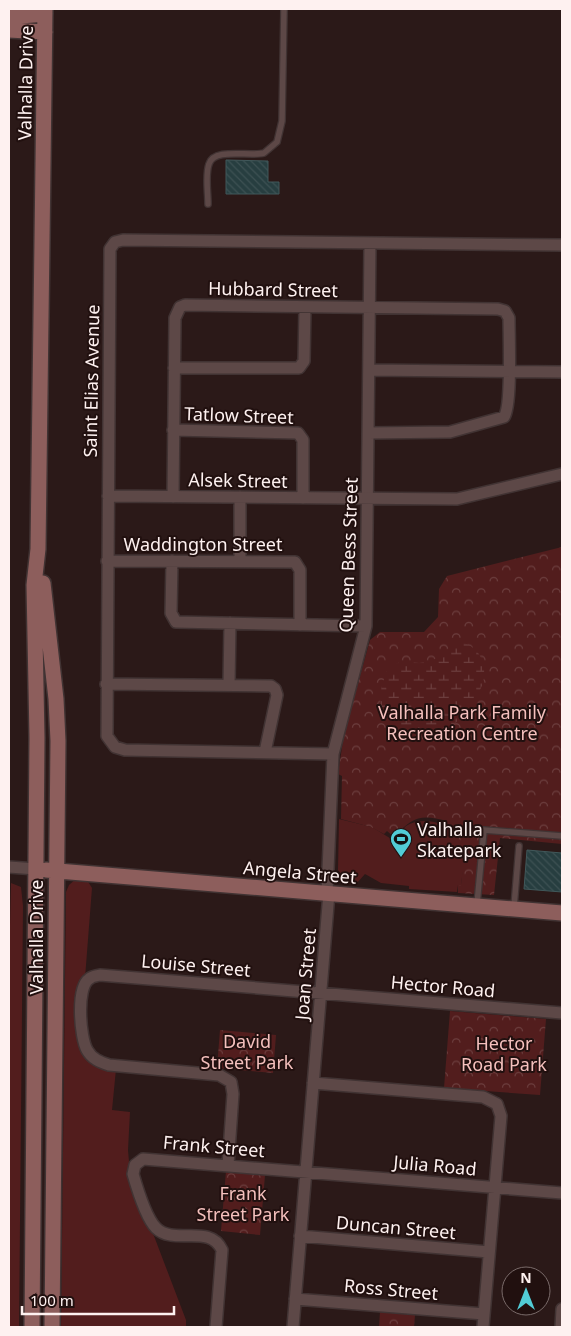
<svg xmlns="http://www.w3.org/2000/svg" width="571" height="1336" viewBox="0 0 571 1336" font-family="'Noto Sans',sans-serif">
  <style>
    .grass { fill: #521d1d }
    .forest { fill: url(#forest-crowns) }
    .wetland { fill: url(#wetland-marsh) }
    .building { fill: url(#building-back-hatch); stroke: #40585a }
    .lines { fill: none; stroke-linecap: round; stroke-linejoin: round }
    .lane-casing { stroke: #413333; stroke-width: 8 }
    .street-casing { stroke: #413333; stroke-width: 14 }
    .secondary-casing { stroke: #413333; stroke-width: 18 }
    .lane { stroke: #5d4847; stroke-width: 5.5 }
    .street { stroke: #5d4847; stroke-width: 11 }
    .secondary { stroke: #8d5e5c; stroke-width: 15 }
    .labels { text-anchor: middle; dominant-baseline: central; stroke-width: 4; stroke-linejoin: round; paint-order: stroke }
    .street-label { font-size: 18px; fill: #fef1f0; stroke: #21100f }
    .park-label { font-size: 18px; fill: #f5c0bd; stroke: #21100f }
    .poi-label { font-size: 18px; fill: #fef1f0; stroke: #21100f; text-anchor: start }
  </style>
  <defs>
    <pattern id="forest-crowns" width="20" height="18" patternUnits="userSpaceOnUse" patternTransform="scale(1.25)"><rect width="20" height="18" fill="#521d1d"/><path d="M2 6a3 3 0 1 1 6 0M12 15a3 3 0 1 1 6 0" fill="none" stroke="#6c3e3e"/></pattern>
    <pattern id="wetland-marsh" width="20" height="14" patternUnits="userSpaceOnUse" patternTransform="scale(1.25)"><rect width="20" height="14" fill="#521d1d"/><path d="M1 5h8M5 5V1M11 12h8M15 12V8" fill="none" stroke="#6c3e3e"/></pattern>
    <pattern id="building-back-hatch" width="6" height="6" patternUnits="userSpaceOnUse" patternTransform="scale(1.25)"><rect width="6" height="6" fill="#273e40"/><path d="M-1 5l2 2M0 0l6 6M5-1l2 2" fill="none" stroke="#3d5153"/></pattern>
  </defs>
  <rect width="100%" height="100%" fill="#2b1918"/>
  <path class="grass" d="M339,819L372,827L393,840C397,835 402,830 406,826C425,814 459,825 464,848C467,860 462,873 461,885H458L457,892L409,889V886L381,883L365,874L356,884H347L338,870Z
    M77,878L87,880L92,888L85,978L83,1048L116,1069L112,1110L130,1112L128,1150L130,1173L186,1320V1327H61L66,892L69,885Z
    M11,883L21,887L23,906L19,1327H9V968Z"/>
  <path class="forest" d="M562,547V844L500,838L494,895L458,893V885H461C463,859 471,845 447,826V821C420,814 413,817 394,837L387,831L384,834L371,827L341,819L342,776L338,774L344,734L370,640L380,632H424L438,617L439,589L447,576Z
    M450,1011L546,1019L540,1095L444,1088Z
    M220,1030L276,1035L273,1073L217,1068Z
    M226,1171L265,1175L260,1235L221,1231Z
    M380,1312L415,1315L414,1327H379Z"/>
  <path class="wetland" d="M460,642C472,644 481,653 483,664C487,680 481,691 471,703C466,710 461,719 454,724C447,729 433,731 424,731C377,735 373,704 388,668C405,656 414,667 430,661C442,657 448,646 460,642Z"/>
  <path class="building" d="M226,160L268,161V182H279V194H226Z
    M527,850L562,853V892L524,889Z"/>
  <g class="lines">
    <g class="lane-casing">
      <path id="lane" d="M208,204C208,192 205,175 209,164C214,147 250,157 264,153L277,142L282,121L284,9
        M477,904L484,830L562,836
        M514,907L519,846"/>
    </g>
    <g class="street-casing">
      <path id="street" d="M174,368H299L304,361L305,307
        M369,370L562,372
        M173,430L298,433L303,440V498
        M108,496L457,499L562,474
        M173,497L175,318L180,307L185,305L498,309L505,311L509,318C509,337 512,406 504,417L450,432L368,433
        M240,497V561
        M107,561L295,562L300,570V625
        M172,561L171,613L176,622L366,626
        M106,684L271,686L275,689L277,695L265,752
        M229,685L230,623
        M333,754L125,750L115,747L107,736L110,249L115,242L123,240L562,245
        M9,867L36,869
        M327,893L333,754L366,626L370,243
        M313,1083L483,1097L497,1104L501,1116L483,1327
        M228,1165L233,1094L231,1082L219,1075L109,1065C100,1062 92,1059 87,1050C80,1037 76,988 89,979C92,976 96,976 100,975L562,1013
        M300,1236L489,1252
        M295,1299L484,1314
        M216,1327L222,1250C210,1223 174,1246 156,1228C146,1218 137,1188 133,1174L135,1165L143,1159L562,1193
        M293,1327L329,893
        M561,1327L562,1309"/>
    </g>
    <g class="secondary-casing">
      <path id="secondary" d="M9,17L45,14
        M9,30L45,32
        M43,583L56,699L58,741L52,1327
        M46,870L562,913
        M32,1327L37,738L34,585L38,549L45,9"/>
    </g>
    <use href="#lane" class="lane"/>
    <use href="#street" class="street"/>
    <use href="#secondary" class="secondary"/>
  </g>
  <defs>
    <g id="stadium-pin" transform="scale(1.125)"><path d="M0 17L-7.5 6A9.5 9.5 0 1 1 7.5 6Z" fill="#52ccd6" stroke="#21100f"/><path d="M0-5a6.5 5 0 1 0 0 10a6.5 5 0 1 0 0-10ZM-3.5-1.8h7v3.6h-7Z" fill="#111"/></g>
  </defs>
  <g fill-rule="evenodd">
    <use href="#stadium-pin" x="401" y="839"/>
  </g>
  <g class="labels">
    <g class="street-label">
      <text transform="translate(25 83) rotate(-89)">Valhalla Drive</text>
      <text transform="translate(273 289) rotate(1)">Hubbard Street</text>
      <text transform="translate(91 381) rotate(-89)">Saint Elias Avenue</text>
      <text transform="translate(239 415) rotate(2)">Tatlow Street</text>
      <text transform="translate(238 480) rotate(1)">Alsek Street</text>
      <text x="203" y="544">Waddington Street</text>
      <text transform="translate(348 555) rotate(-88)">Queen Bess Street</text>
      <text transform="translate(300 872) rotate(5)">Angela Street</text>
      <text transform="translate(36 937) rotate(-90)">Valhalla Drive</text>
      <text transform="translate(196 965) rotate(5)">Louise Street</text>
      <text transform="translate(305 974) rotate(-85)">Joan Street</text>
      <text transform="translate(443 986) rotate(5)">Hector Road</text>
      <text transform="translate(214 1146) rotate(5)">Frank Street</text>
      <text transform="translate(435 1165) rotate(5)">Julia Road</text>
      <text transform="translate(396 1227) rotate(5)">Duncan Street</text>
      <text transform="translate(391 1289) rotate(5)">Ross Street</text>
    </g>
    <g class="park-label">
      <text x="462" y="712">Valhalla Park Family<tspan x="462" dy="21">Recreation Centre</tspan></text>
      <text x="247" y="1041">David<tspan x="247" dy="21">Street Park</tspan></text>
      <text x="504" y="1043">Hector<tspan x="504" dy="21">Road Park</tspan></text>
      <text x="243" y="1193">Frank<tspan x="243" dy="21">Street Park</tspan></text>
    </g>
    <g class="poi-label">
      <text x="417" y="829">Valhalla<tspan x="417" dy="21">Skatepark</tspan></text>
    </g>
  </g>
  <rect width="571" height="1336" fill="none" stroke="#fef1f0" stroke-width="20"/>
  <g transform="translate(526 1291)"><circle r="24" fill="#21100f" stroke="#796a69"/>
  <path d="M0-4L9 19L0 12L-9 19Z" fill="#52ccd6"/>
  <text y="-8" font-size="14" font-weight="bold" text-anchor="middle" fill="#fef1f0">N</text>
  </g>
  <path d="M22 1306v8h152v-8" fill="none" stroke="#fef1f0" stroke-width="2.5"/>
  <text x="30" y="1306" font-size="15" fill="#fef1f0" stroke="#21100f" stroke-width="4" paint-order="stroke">100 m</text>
</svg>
